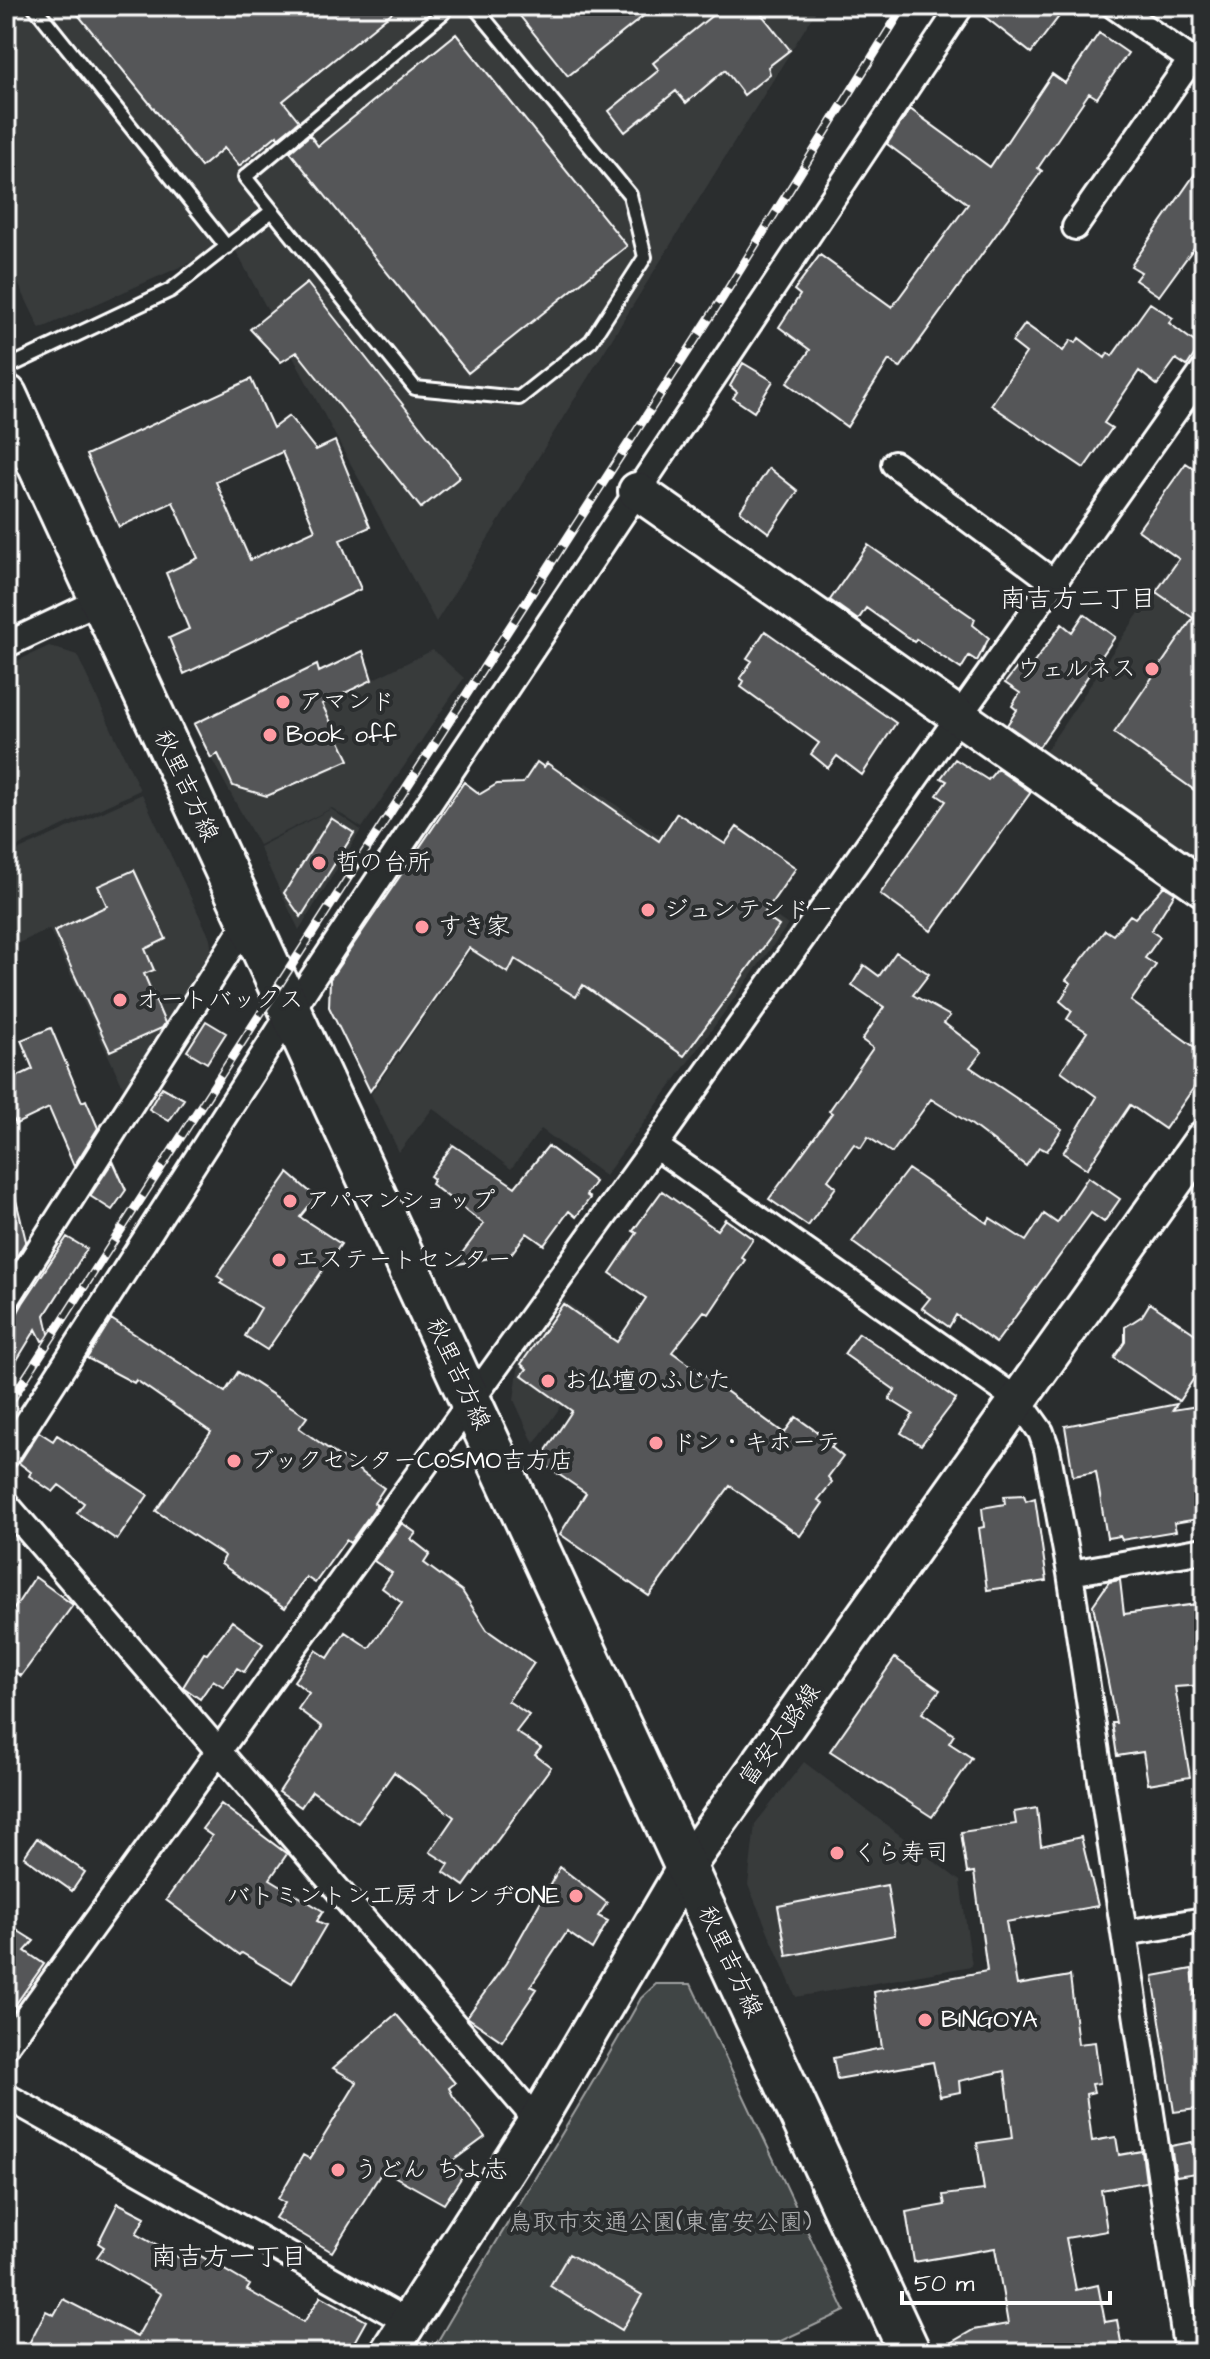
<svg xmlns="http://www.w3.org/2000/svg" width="1210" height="2359" viewBox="0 0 1210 2359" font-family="'Architects Daughter','Klee One',sans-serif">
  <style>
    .built { fill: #373a3b }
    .green { fill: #414445; stroke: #a0a2a2; stroke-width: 2 }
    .building { fill: #555758; stroke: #fff; stroke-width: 2; fill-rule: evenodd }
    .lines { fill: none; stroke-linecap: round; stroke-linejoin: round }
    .lane-casing { stroke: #fff; stroke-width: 18 }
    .street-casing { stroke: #fff; stroke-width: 30 }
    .secondary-casing { stroke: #fff; stroke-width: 42 }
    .primary-casing { stroke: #fff; stroke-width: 46 }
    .lane { stroke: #2a2d2e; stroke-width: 12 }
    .street { stroke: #2a2d2e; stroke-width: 24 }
    .secondary { stroke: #2a2d2e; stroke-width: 36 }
    .primary { stroke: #2a2d2e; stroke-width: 40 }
    .rail-casing { stroke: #fff; stroke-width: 9 }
    .rail { stroke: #2a2d2e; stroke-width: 6; stroke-dasharray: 18; stroke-linecap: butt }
    .poi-dot { fill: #ff9aa2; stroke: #2a2d2e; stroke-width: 3 }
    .labels { text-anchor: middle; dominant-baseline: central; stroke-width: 8; stroke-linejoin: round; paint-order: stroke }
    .poi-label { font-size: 24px; fill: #fff; stroke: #2a2d2e; text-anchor: start }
    .street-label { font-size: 24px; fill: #fff; stroke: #2a2d2e }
    .park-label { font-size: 24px; fill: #b3b4b5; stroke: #2a2d2e }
    .neighbourhood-label { font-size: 26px; fill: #fff; stroke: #2a2d2e }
  </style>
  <rect width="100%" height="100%" fill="#2a2d2e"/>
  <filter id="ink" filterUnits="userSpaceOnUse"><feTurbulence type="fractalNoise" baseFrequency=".0125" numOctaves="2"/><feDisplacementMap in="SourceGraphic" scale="16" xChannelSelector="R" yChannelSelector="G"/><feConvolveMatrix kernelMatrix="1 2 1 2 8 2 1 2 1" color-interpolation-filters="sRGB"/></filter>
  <g filter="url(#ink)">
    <path class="built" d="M6,6H819L436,622L232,244L40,329L6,258Z
      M1174,561L1204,583V861L1199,868L1043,755Z
      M49,646L77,655L140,790L6,852V666Z
      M433,650L464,678L362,828L332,808L259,845L211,758Z
      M586,784L788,925L605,1176L541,1129L511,1169L433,1108L399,1152L371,1094Z
      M142,794L210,938L212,954L124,1089L49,929L6,949V856Z
      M331,809L361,830L299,930L259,847Z
      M564,1300L612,1335L534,1444L514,1400L519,1362Z
      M804,1762L960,1881L972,1966L796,1997L748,1885L755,1824Z"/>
    <path class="green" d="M656,1984H691L845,2311L755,2353H431C499,2233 574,2119 641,1998Z"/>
    <path class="building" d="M71,6H400L283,101L299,121L278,138L277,135L239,166L224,148L201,167Z
      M512,6H656L568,76Z
      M724,6H755L790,50L768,67L770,74L744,95L725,70L686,103L676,91L625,132L609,111L659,70L653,63Z
      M976,6H1067L1031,53L975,9Z
      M1099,33L1128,53L1097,98L1089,93L1038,168L1042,171L900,368L889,360L847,427L787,383L810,350L779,327L800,295L794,290L820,255L892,307L968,204L887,144L910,109L990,167L1052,74L1065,83Z
      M456,34L627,246L468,373L290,152L310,135L318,146Z
      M1204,161V234L1159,296L1135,280L1141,272L1131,266Z
      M307,283L460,477L421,508L297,352L281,362L250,329Z
      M1150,303L1173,318L1169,323L1200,346L1187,366L1176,359L1157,385L1139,371L1104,423L1112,428L1084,468L991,405L1026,353L1012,342L1025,324L1063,351L1071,340L1076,343L1079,338L1105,358L1108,353L1112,356Z
      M743,363L773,381L754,412L733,398L737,392L730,386Z
      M251,379L273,428L289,416L316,450L335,441L370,527L340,540L361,589L184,674L169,638L189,629L166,573L198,558L173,502L119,527L86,455ZM282,452L315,530L250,560L216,482Z
      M1186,463L1204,475V797L1114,733L1193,618L1156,592L1179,559L1138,530Z
      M769,468L798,491L769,533L740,511Z
      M868,545L975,619L973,625L989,638L977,661L969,656L961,669L916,639L914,642L866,608L858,620L830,600Z
      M1084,614L1115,637L1039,747L1007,725L1017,710L1012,706L1020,693L1005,683L1019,665L1028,671L1062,624L1072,632Z
      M765,631L896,723L862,775L837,756L828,768L811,754L819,743L741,687L744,681L740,678L752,661L747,658Z
      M363,651L372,680L322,704L349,760L267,796L233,786L218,754L211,758L194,724L317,665L319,672Z
      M955,759L988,780L997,769L1031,792L931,931L880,894L946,801L937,795L947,781L941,778Z
      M537,762L544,767L547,763L659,841L677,813L725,844L737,827L796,868L763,915L779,926L684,1056L583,985L576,997L515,959L508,973L469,948L370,1091L329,1007L330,979L464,782L480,794L497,784L523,783Z
      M331,818L354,833L301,917L284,893Z
      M134,870L166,939L145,949L154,970L144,974L165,1023L162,1028L110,1051L54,931L107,906L98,886Z
      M1164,886L1175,893L1151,931L1160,937L1145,958L1156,965L1131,1001L1204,1054V1073L1165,1129L1130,1105L1087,1169L1063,1153L1097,1097L1061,1071L1087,1032L1067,1019L1072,1011L1060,1001L1071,983L1066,980L1105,930L1113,935L1130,915L1135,918Z
      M896,952L929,974L913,995L950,1016L944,1023L982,1052L970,1067L1062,1129L1047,1151L1039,1147L1026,1166L972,1125L931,1099L892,1153L868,1137L861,1148L854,1144L828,1180L836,1187L808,1226L769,1199L832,1113L829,1111L873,1048L862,1040L884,1007L852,985L864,965L879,976Z
      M206,1021L226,1033L207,1063L187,1051Z
      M51,1028L82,1102L86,1100L98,1128L74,1166L49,1108L16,1124L6,1107V1082L33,1069L21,1040Z
      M162,1087L184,1099L169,1121L149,1109Z
      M453,1145L515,1187L548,1146L595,1182L586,1195L590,1198L576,1217L569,1211L544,1245L527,1233L511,1254L453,1265L484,1224L431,1184L434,1179L430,1176Z
      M113,1161L126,1190L112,1210L90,1196Z
      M908,1169L987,1223L990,1218L1026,1241L1044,1214L1057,1223L1088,1177L1120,1199L1104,1222L1091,1213L996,1343L956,1315L949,1327L922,1308L930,1298L852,1242Z
      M288,1173L316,1197L300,1217L341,1244L267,1350L245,1336L261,1308L220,1283L223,1280L217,1276Z
      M662,1191L717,1230L725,1219L753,1239L741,1257L745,1260L709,1314L704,1311L672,1352L784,1433L796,1417L834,1444L831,1447L843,1457L828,1477L832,1482L818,1500L823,1503L800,1536L730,1486L649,1596L560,1534L586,1493L539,1461L572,1411L522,1375L527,1369L521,1364L563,1304L617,1342L646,1298L610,1273L637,1233L633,1231Z
      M14,1192L26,1241L7,1272L6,1193Z
      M67,1237L87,1249L45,1315L50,1338L42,1341L36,1329L6,1378V1334L23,1303Z
      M1150,1303L1204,1340V1363L1179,1401L1114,1358L1125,1342V1327L1142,1316Z
      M111,1319L225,1392L238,1372L307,1417L299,1428L384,1488L374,1503L377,1505L350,1543L346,1540L315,1583L306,1577L285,1608L221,1564L225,1556L156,1511L211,1432L136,1380L134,1383L87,1358Z
      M859,1333L956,1399L921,1445L901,1433L913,1414L889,1399L895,1390L844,1354Z
      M1177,1404L1173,1410L1204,1405V1518L1174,1523L1176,1531L1122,1540L1120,1536L1107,1538L1096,1472L1073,1476L1065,1426Z
      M39,1432L53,1441L57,1435L148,1495L117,1540L77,1513L84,1503L59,1485L53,1492L29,1476L31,1472L19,1463Z
      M1024,1495L1026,1501L1035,1498L1047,1581L987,1590L979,1528L984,1527L982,1508L1005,1504L1004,1496Z
      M402,1523L416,1533L411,1539L430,1554L424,1563L462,1591L487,1630L534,1663L508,1701L529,1715L516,1732L541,1748L535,1755L551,1767L464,1886L444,1872L449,1864L430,1852L454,1817L394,1772L358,1823L312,1791L301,1807L279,1792L322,1727L298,1709L309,1693L294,1681L316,1650L328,1658L345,1632L369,1648L402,1603L382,1588L392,1573L374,1561Z
      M35,1577L73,1605L21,1676L6,1665V1621Z
      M1120,1580L1124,1614L1204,1603V1685L1175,1687L1190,1777L1148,1784L1143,1752L1117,1756L1112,1723H1116L1093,1605L1109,1582Z
      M232,1621L263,1644L244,1672L237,1668L224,1687L213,1680L200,1699L183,1687L204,1653L207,1654Z
      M895,1658L940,1690L922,1713L954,1735L949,1743L972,1758L932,1817L830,1751Z
      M221,1804L287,1854L270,1879L323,1911L317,1921L326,1925L292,1983L242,1953L240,1955L166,1900L212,1836L202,1829Z
      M1037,1808L1041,1846L1081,1837L1098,1906L1006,1922L1017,1985L1070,1976L1078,2044L1095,2042L1100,2083L1092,2084L1094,2092L1086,2094L1092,2141L1116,2137L1119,2155L1142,2151L1146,2182L1101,2190L1107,2231L1066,2238L1076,2290L1098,2285L1105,2322L1117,2320L1123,2353H933L973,2330L1008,2324L995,2248L914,2262L906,2212L945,2205L943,2195L984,2190L977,2143L1013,2138L1005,2071L959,2081L960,2092L940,2096L933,2062L837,2079L833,2058L882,2048L874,1992L987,1971L974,1872L967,1873L961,1832L1016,1824L1014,1812Z
      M37,1838L85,1872L72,1891L24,1857Z
      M560,1867L607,1903L598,1916L608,1921L592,1949L567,1932L531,1986L537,1989L502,2041L467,2017L506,1963Z
      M887,1885L895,1935L787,1956L778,1906Z
      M15,1929L34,1941L25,1951L44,1964L6,2018V1938Z
      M1192,1969L1196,2001L1204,1999V2108L1174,2112L1153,1976Z
      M396,2014L455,2083L449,2088L453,2096L485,2137L450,2163L465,2172L444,2204L383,2170L332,2252L275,2218L285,2203L278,2199L303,2155L310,2159L357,2082L333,2068Z
      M1192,2142L1197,2173L1176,2176L1171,2146Z
      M118,2203L145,2217L136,2234L181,2259L187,2248L250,2285L247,2290L304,2322L321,2296L366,2321L348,2353H24L46,2311L54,2315L63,2299L137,2337L161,2294L97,2257L104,2247L98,2243Z
      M569,2254L642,2295L622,2330L550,2286Z"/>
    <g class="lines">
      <g class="lane-casing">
        <path id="lane" d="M34,6L227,247
          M445,6L443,13L245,177L415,388L519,398L591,341L645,257L630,195L474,6
          M6,368L171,290L272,211"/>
      </g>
      <g class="street-casing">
        <path id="street" d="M1114,6L1204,69
          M1075,227L1191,60
          M894,464L1052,581
          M6,645L101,600
          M655,1146L1019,1401L1041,1432L1047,1449L1070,1573L1187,2353
          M6,1301L248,920
          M6,1456L312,979L961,6
          M6,1504L537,2121
          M1070,1573L1204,1550
          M1125,1933L1204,1920
          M6,2046L655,1146L1204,370
          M6,2096L406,2321"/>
      </g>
      <g class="secondary-casing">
        <path id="secondary" d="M637,491L1204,888
          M388,2353L537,2121L686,1867L1204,1139"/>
      </g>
      <g class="primary-casing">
        <path id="primary" d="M6,395L910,2353"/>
      </g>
      <use href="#lane" class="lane"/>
      <use href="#street" class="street"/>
      <use href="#secondary" class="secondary"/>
      <use href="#primary" class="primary"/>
      <g class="rail-casing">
        <path id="rail" d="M6,1408L723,297L904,6"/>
      </g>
      <use href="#rail" class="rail"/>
    </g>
  </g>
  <g class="poi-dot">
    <circle cx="1152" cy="669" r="8"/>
    <circle cx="283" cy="702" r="8"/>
    <circle cx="270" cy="735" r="8"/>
    <circle cx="319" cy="863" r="8"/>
    <circle cx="648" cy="910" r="8"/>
    <circle cx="422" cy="927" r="8"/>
    <circle cx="120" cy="1000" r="8"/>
    <circle cx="290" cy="1201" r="8"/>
    <circle cx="279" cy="1260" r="8"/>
    <circle cx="548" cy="1381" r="8"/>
    <circle cx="656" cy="1443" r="8"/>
    <circle cx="234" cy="1461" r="8"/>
    <circle cx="837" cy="1853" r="8"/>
    <circle cx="576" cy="1896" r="8"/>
    <circle cx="925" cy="2020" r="8"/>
    <circle cx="338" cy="2170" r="8"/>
  </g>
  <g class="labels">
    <g class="poi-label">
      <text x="1136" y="669" text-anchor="end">ウェルネス</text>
      <text x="299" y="702">アマンド</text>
      <text x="286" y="735">Book off</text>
      <text x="335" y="863">哲の台所</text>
      <text x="664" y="910">ジュンテンドー</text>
      <text x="438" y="927">すき家</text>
      <text x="136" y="1000">オートバックス</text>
      <text x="306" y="1201">アパマンショップ</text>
      <text x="295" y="1260">エステートセンター</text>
      <text x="564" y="1381">お仏壇のふじた</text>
      <text x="672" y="1443">ドン・キホーテ</text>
      <text x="250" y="1461">ブックセンターCOSMO吉方店</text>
      <text x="853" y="1853">くら寿司</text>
      <text x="560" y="1896" text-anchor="end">バトミントン工房オレンヂONE</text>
      <text x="941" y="2020">BINGOYA</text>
      <text x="354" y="2170">うどん ちよ志</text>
    </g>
    <g class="street-label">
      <text transform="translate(186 786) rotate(65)">秋里吉方線</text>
      <text transform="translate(458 1374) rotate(65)">秋里吉方線</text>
      <text transform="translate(780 1735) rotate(-54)">富安大路線</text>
      <text transform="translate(730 1962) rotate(65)">秋里吉方線</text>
    </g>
    <g class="park-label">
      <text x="660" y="2223">鳥取市交通公園(東富安公園)</text>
    </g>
    <g class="neighbourhood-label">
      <text x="1078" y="599">南吉方二丁目</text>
      <text x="229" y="2257">南吉方一丁目</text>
    </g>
  </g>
  <rect width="1210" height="2359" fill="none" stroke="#2a2d2e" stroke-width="32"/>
  <rect x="16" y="16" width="1178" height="2327" fill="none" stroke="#fff" stroke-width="3" filter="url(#ink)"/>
  <path d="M902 2291v12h208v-12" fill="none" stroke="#ffffff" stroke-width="4"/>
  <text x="914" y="2291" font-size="24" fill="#ffffff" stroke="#2a2d2e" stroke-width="6" paint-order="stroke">50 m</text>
</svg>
